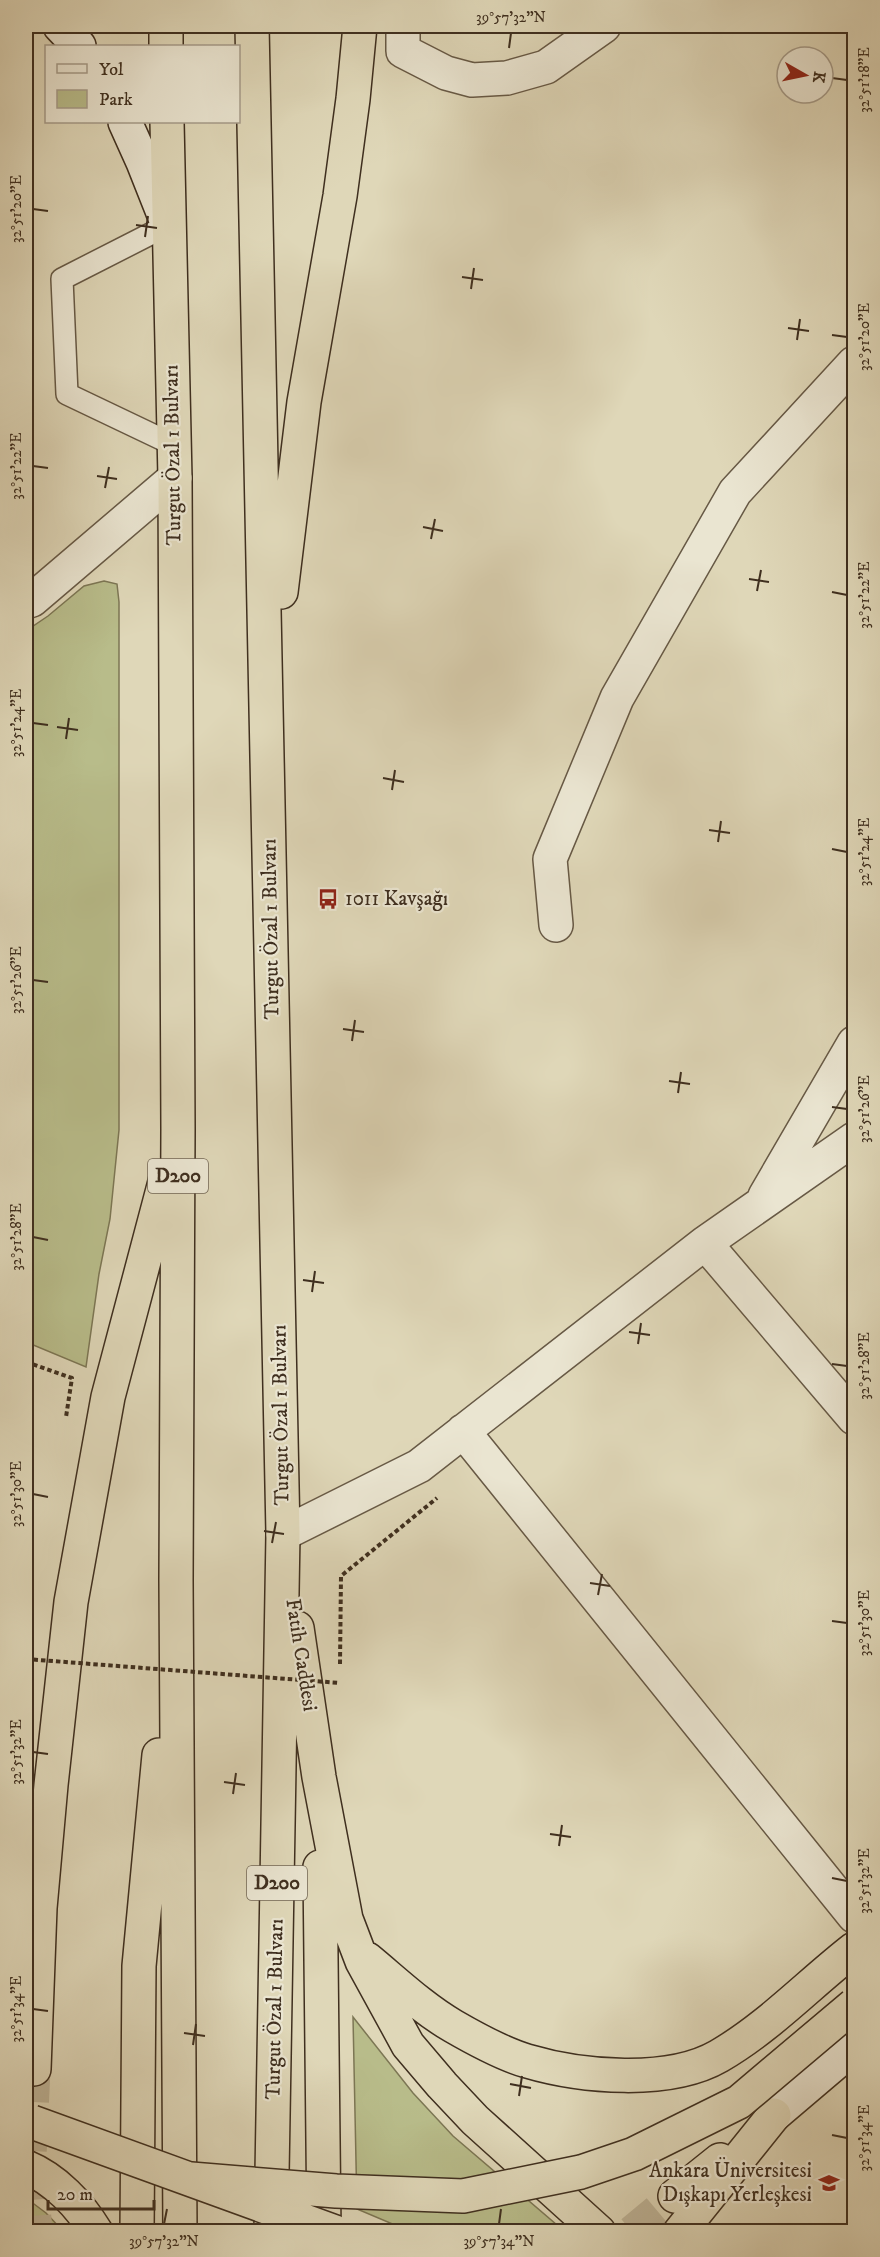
<svg xmlns="http://www.w3.org/2000/svg" width="880" height="2257" viewBox="0 0 880 2257" font-family="'IM FELL DW Pica',serif">
  <style>
    .green { fill: #b8bc8a; stroke: #7c7654; stroke-width: 1.5 }
    .lines { fill: none; stroke-linecap: round; stroke-linejoin: round }
    .trunk-tunnel { stroke: #bfb599; stroke-width: 33; stroke-dasharray: 33 16; stroke-linecap: butt }
    .service-casing { stroke: #675945; stroke-width: 24 }
    .minor-casing { stroke: #675945; stroke-width: 36 }
    .tertiary-casing { stroke: #675945; stroke-width: 36 }
    .secondary-casing { stroke: #3f2f1f; stroke-width: 36 }
    .trunk-casing { stroke: #3f2f1f; stroke-width: 36 }
    .path { stroke: #3f2f1f; stroke-width: 4; stroke-dasharray: 4.5 3; stroke-linecap: butt }
    .service { stroke: #eae5d1; stroke-width: 21 }
    .minor { stroke: #eae5d1; stroke-width: 33 }
    .tertiary { stroke: #eae5d1; stroke-width: 33 }
    .secondary { stroke: #eae5d1; stroke-width: 33 }
    .trunk { stroke: #dfd7b8; stroke-width: 33 }
    .trunk-bridge-casing { stroke: #3f2f1f; stroke-width: 36; stroke-linecap: butt }
    .path-bridge { stroke: #3f2f1f; stroke-width: 4; stroke-dasharray: 4.5 3; stroke-linecap: butt }
    .trunk-bridge { stroke: #dfd7b8; stroke-width: 33 }
    .ticks { fill: none; stroke: #3f2f1f; stroke-width: 2 }
    .labels { text-anchor: middle; dominant-baseline: central; stroke-width: 4.5; stroke-linejoin: round; paint-order: stroke }
    .shield { fill: #eae5d1; stroke: #726654; stroke-width: 1.5 }
    .shield-label { font-size: 20px; font-weight: bold; fill: #3f2f1f }
    .street-label { font-size: 21px; fill: #3f2f1f; stroke: #eae5d1 }
    .poi-label { font-size: 21px; fill: #3f2f1f; stroke: #eae5d1; text-anchor: start }
    .neatline { fill: none; stroke: #3f2f1f; stroke-width: 2 }
    .ticks-label { font-size: 15px; text-anchor: middle; fill: #3f2f1f }
  </style>
  <rect width="100%" height="100%" fill="#dfd7b8"/>
  <filter id="stains"><feTurbulence type="fractalNoise" baseFrequency=".00333" numOctaves="4"/><feColorMatrix values="0 0 0 0 .2 0 0 0 0 .09 0 0 0 0 .02 0 0 0 .5 -.17"/></filter>
  <radialGradient id="worn" r=".72"><stop offset=".6" stop-color="#630" stop-opacity="0"/><stop offset="1" stop-color="#630" stop-opacity=".3"/></radialGradient>
  <path class="green" d="M104,581L117,584L119,602V1130L110,1219L99,1274L86,1367L26,1342V631L48,616L84,586Z
    M353,2017L413,2093L453,2136L564,2231H409L357,2209Z
    M26,2198L46,2213L63,2231H26Z"/>
  <g class="lines">
    <path class="trunk-tunnel" d="M34,2069L30,2156L36,2232
      M632,2232L675,2196"/>
    <g class="service-casing">
      <path id="service" d="M168,225L62,279L67,394L174,445"/>
    </g>
    <g class="minor-casing">
      <path id="minor" d="M403,26V51L446,73L472,80L507,78L546,67L604,26
        M556,925L550,859L617,698L735,492L854,363
        M765,1196L854,1043
        M705,1243L854,1418
        M463,1431L854,1916
        M283,1534L419,1466L705,1243L854,1139"/>
    </g>
    <g class="tertiary-casing">
      <path id="tertiary" d="M26,602L32,600L175,478"/>
    </g>
    <g class="secondary-casing">
      <path id="secondary" d="M60,26L79,46
        M125,122L143,162L168,225
        M774,2115L854,2047"/>
    </g>
    <g class="trunk-casing">
      <path id="trunk" d="M166,26V46
        M252,26L283,1534L271,2232
        M167,122L175,478L178,1129L176,1580L180,2232
        M281,592L304,402L340,196L353,99L360,26
        M297,1628L319,1777L346,1919L362,1961L408,2045L442,2085L475,2120L599,2232
        M320,1867L324,2232
        M367,1959C395,1982 422,2008 453,2026C472,2037 506,2055 527,2061C581,2077 669,2085 719,2056C769,2027 809,1984 854,1949
        M34,2069L40,1908L51,1785L71,1602L108,1397L166,1178
        M26,2167C55,2179 80,2205 96,2232
        M675,2196L720,2160
        M137,2232L139,1966L159,1755
        M680,2232L774,2115"/>
    </g>
    <path class="path" d="M26,1362L72,1378L66,1417
      M26,1659L29,1644
      M340,1664L341,1576L437,1498"/>
    <use href="#service" class="service"/>
    <use href="#minor" class="minor"/>
    <use href="#tertiary" class="tertiary"/>
    <use href="#secondary" class="secondary"/>
    <use href="#trunk" class="trunk"/>
    <g class="trunk-bridge-casing">
      <path id="trunk-bridge" d="M32,2122L335,2232
        M191,2179L336,2191L463,2196L581,2172L634,2154L739,2102L854,2005"/>
    </g>
    <path class="path-bridge" d="M26,1659L340,1683"/>
    <use href="#trunk-bridge" class="trunk-bridge"/>
  </g>
  <path class="ticks" d="M509,48L511,33M832,78L847,80M33,209L48,211M136,225L157,228M145,237L148,216M462,277L483,280M471,289L474,268M788,328L809,331M832,335L847,337M797,340L800,319M33,466L48,468M97,476L117,479M105,488L109,467M423,527L443,531M431,539L435,519M749,579L769,582M757,591L761,570M832,592L847,595M33,723L48,725M57,727L78,730M66,739L69,718M383,778L404,782M392,790L395,770M709,830L730,833M718,842L721,821M832,849L847,852M33,980L48,982M343,1029L364,1032M352,1041L355,1020M669,1081L690,1084M678,1093L681,1072M832,1107L847,1109M33,1237L48,1240M303,1280L324,1283M312,1292L315,1271M629,1332L650,1335M638,1344L641,1323M832,1364L847,1366M33,1494L48,1497M264,1531L284,1534M272,1543L276,1522M590,1583L610,1586M598,1595L602,1574M832,1621L847,1623M33,1752L48,1754M224,1782L245,1785M233,1794L236,1773M550,1834L571,1837M559,1846L562,1825M832,1878L847,1881M33,2009L48,2011M184,2033L205,2036M193,2045L196,2024M510,2084L531,2088M519,2096L522,2076M832,2135L847,2138M164,2224L167,2209M499,2224L501,2209"/>
  <defs>
    <g id="bus-bare" transform="scale(1.62)"><path d="M-5-6H5V4H4V6H2V4H-2V6H-4V4H-5ZM-3.5-4V0h7V-4ZM-3.5 1.2v1.5H-2V1.2ZM2 1.2v1.5H3.5V1.2Z" fill="#8f2418" stroke="#eae5d1" stroke-width="2.5" paint-order="stroke"/></g>
    <g id="university-bare" transform="scale(1.62)"><path d="M0-5L7-2L0 1L-7-2ZM-4 1L0 2.5L4 1V4Q0 6-4 4Z" fill="#8f2418" stroke="#eae5d1" stroke-width="2.5" paint-order="stroke"/></g>
  </defs>
  <g fill-rule="evenodd">
    <use href="#bus-bare" x="328" y="899"/>
    <use href="#university-bare" x="829" y="2183"/>
  </g>
  <g class="labels">
    <g class="shield">
      <rect x="148" y="1159" width="60" height="34" rx="4.5"/>
      <rect x="247" y="1866" width="60" height="34" rx="4.5"/>
    </g>
    <g class="shield-label">
      <text x="178" y="1176">D200</text>
      <text x="277" y="1883">D200</text>
    </g>
    <g class="street-label">
      <text transform="translate(173 455) rotate(-91)">Turgut Özal 1 Bulvarı</text>
      <text transform="translate(271 929) rotate(-91)">Turgut Özal 1 Bulvarı</text>
      <text transform="translate(281 1415) rotate(-91)">Turgut Özal 1 Bulvarı</text>
      <text transform="translate(301 1655) rotate(81)">Fatih Caddesi</text>
      <text transform="translate(275 2009) rotate(-89)">Turgut Özal 1 Bulvarı</text>
    </g>
    <g class="poi-label">
      <text x="345" y="899">1011 Kavşağı</text>
      <text x="812" y="2171" text-anchor="end">Ankara Üniversitesi<tspan x="812" dy="24">Dışkapı Yerleşkesi</tspan></text>
    </g>
  </g>
  <rect width="880" height="2257" fill="none" stroke="#dfd7b8" stroke-width="66"/>
  <rect x="45" y="45" width="195" height="78" fill="#eae5d1" stroke="#a69c8a" stroke-width="1.5"/>
  <rect x="57" y="64" width="30" height="9" fill="#eae5d1" stroke="#a69c8a" stroke-width="1.5"/>
  <text x="99" y="75" font-size="18" fill="#3f2f1f">Yol</text>
  <rect x="57" y="90" width="30" height="18" fill="#b8bc8a" stroke="#a69c8a" stroke-width="1.5"/>
  <text x="99" y="105" font-size="18" fill="#3f2f1f">Park</text>
  <g transform="translate(805 75) rotate(99)"><circle r="28" fill="#eae5d1" stroke="#a69c8a" stroke-width="1.5"/>
  <path d="M0-4.5L10 22L0 15L-10 22Z" fill="#8f2418"/>
  <text y="-9" font-size="16" font-weight="bold" text-anchor="middle" fill="#3f2f1f">K</text>
  </g>
  <path d="M48 2200v9h106v-9" fill="none" stroke="#3f2f1f" stroke-width="3"/>
  <text x="57" y="2200" font-size="18" fill="#3f2f1f" stroke="#eae5d1" stroke-width="4.5" paint-order="stroke">20 m</text>
  <rect x="33" y="33" width="814" height="2191" class="neatline"/>
  <g class="ticks-label">
    <text x="511" y="22">39°57'32"N</text>
    <text transform="translate(864 80) rotate(-90)" y="5">32°51'18"E</text>
    <text transform="translate(16 209) rotate(-90)" y="5">32°51'20"E</text>
    <text transform="translate(864 337) rotate(-90)" y="5">32°51'20"E</text>
    <text transform="translate(16 466) rotate(-90)" y="5">32°51'22"E</text>
    <text transform="translate(864 595) rotate(-90)" y="5">32°51'22"E</text>
    <text transform="translate(16 723) rotate(-90)" y="5">32°51'24"E</text>
    <text transform="translate(864 852) rotate(-90)" y="5">32°51'24"E</text>
    <text transform="translate(16 980) rotate(-90)" y="5">32°51'26"E</text>
    <text transform="translate(864 1109) rotate(-90)" y="5">32°51'26"E</text>
    <text transform="translate(16 1237) rotate(-90)" y="5">32°51'28"E</text>
    <text transform="translate(864 1366) rotate(-90)" y="5">32°51'28"E</text>
    <text transform="translate(16 1494) rotate(-90)" y="5">32°51'30"E</text>
    <text transform="translate(864 1623) rotate(-90)" y="5">32°51'30"E</text>
    <text transform="translate(16 1752) rotate(-90)" y="5">32°51'32"E</text>
    <text transform="translate(864 1881) rotate(-90)" y="5">32°51'32"E</text>
    <text transform="translate(16 2009) rotate(-90)" y="5">32°51'34"E</text>
    <text transform="translate(864 2138) rotate(-90)" y="5">32°51'34"E</text>
    <text x="164" y="2246">39°57'32"N</text>
    <text x="499" y="2246">39°57'34"N</text>
  </g>
  <rect width="100%" height="100%" filter="url(#stains)"/>
  <rect width="100%" height="100%" fill="url(#worn)"/>
</svg>
